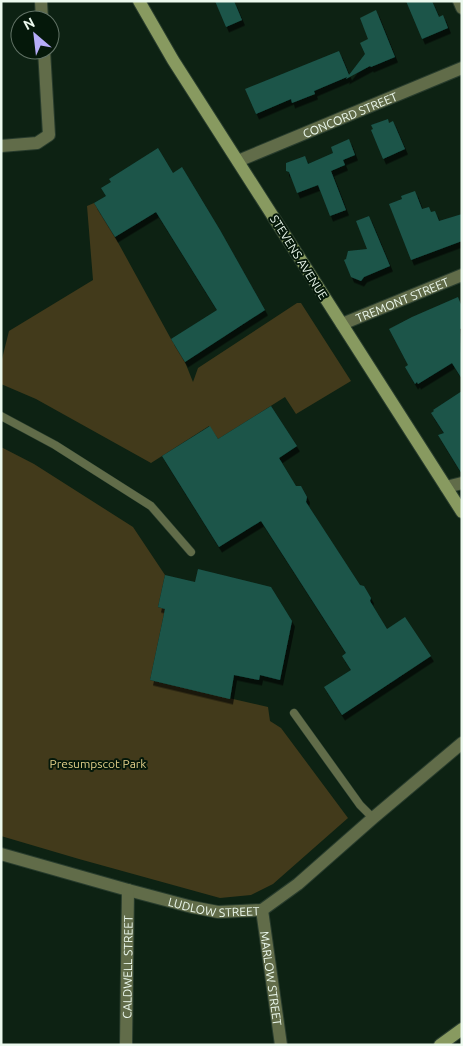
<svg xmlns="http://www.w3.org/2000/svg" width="463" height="1046" viewBox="0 0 463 1046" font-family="Ubuntu,sans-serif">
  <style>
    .green { fill: #423a1b }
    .building { fill: #1b544a; filter: url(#shadow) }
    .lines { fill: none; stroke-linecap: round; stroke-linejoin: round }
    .service-casing { stroke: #283c2d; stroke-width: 9 }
    .minor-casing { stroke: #283c2d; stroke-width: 14 }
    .secondary-casing { stroke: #283c2d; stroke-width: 14 }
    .service { stroke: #616c49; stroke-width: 8 }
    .minor { stroke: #616c49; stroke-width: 12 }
    .secondary { stroke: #889a60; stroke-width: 12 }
    .labels { text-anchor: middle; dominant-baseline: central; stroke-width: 4; stroke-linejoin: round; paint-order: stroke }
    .street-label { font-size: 12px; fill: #ecf9ee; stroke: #05180a }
    .park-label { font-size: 12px; fill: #e1cf89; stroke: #05180a }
  </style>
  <defs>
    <filter id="shadow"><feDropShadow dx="3" dy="5.5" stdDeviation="0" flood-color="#0009"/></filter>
  </defs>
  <rect width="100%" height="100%" fill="#0d2213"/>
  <path class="green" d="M94,203L115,237L171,339L185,362L193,382L198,368L297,303H301L351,381L296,414L285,397L218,439L209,426L151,463L36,399L1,384V363L9,331L93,280L87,206Z
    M1,447L34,464L133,527L165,575L158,607L165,609L150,680L268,707L270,721L281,728L348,818L273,884L251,895L220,898L79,859L1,836Z"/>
  <path class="building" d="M215,1H234L242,20L226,27Z
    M406,1H432L439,17L443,15L448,28L422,39Z
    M376,10L395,57L371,67L370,66L346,79L347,77L314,91L315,94L292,103L291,99L256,114L245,89L339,51L349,75L365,54L360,43L368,39L360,18Z
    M388,119L389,123L393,121L405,149L383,159L371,130L373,129L371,125Z
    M349,139L355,155L343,160L345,165L331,171L346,210L330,216L318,185L297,193L289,172L286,171V163L305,156L308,164L333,153L331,147Z
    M158,148L173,173L182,167L220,230L265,310L185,362L171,339L217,310L156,212L115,237L94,203L106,196L101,188L111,182L109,179Z
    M415,191L422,209L429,207L431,212L435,211L439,221L462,214V241L411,260L389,204L402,199L401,196Z
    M369,216L390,266L364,277L361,281L351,277L344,260L346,259L348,251L367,249L356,221Z
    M458,297L462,307V328L460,329L462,379L452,363L418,384L417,382L415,384L405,367L408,365L389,329L412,317Z
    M462,391V474L438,435L444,433L431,413L434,411L433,410Z
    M271,406L297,446L279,458L296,486H301L307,497L306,502L360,585L364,586L371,598L370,601L387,629L405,617L431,656L342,715L324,687L351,670L342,656L346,653L261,521L219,547L162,456L210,426L218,439Z
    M198,569L271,587L292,621L280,680L260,675L259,680L234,675L230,699L150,680L165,609L158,607L165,575L195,582Z"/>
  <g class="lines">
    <g class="service-casing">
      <path id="service" d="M1,416L55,445L151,506L191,552
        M294,713L360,805L373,818"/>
    </g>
    <g class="minor-casing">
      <g id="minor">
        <path d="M41,1L42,20"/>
        <path d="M459,1L462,8"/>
        <path d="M1,146L37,143L49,135L44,50"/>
        <path id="s1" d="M238,161L462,68"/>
        <path id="s2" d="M342,324L462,275"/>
        <path d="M446,487L462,483"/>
        <path id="s3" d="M1,854L128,890L192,907L218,912L262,910L298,884L373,818L462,743"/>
        <path id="s4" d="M262,910L281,1045"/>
        <path id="s5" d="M126,1045L128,890"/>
      </g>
    </g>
    <g class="secondary-casing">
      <path id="secondary" d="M139,1L173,60L462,512
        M440,1045L462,1029"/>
    </g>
    <use href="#service" class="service"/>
    <use href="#minor" class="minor"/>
    <use href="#secondary" class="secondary"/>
  </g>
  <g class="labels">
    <g class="street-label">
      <text stroke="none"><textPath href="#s1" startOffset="121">CONCORD STREET</textPath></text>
      <text transform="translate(299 257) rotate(58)">STEVENS AVENUE</text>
      <text stroke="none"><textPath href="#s2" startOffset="65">TREMONT STREET</textPath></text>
      <text stroke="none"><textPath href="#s3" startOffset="220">LUDLOW STREET</textPath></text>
      <text stroke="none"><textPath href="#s5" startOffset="78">CALDWELL STREET</textPath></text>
      <text stroke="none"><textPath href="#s4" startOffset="69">MARLOW STREET</textPath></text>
    </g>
    <g class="park-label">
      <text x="98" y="763">Presumpscot Park</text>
    </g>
  </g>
  <rect width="463" height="1046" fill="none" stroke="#ecf9ee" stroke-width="5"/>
  <g transform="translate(35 35) rotate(332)"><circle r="24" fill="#05180a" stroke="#617265"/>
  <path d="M0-4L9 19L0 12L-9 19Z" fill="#b6acf8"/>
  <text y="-8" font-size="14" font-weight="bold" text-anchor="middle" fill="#ecf9ee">N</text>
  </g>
</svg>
